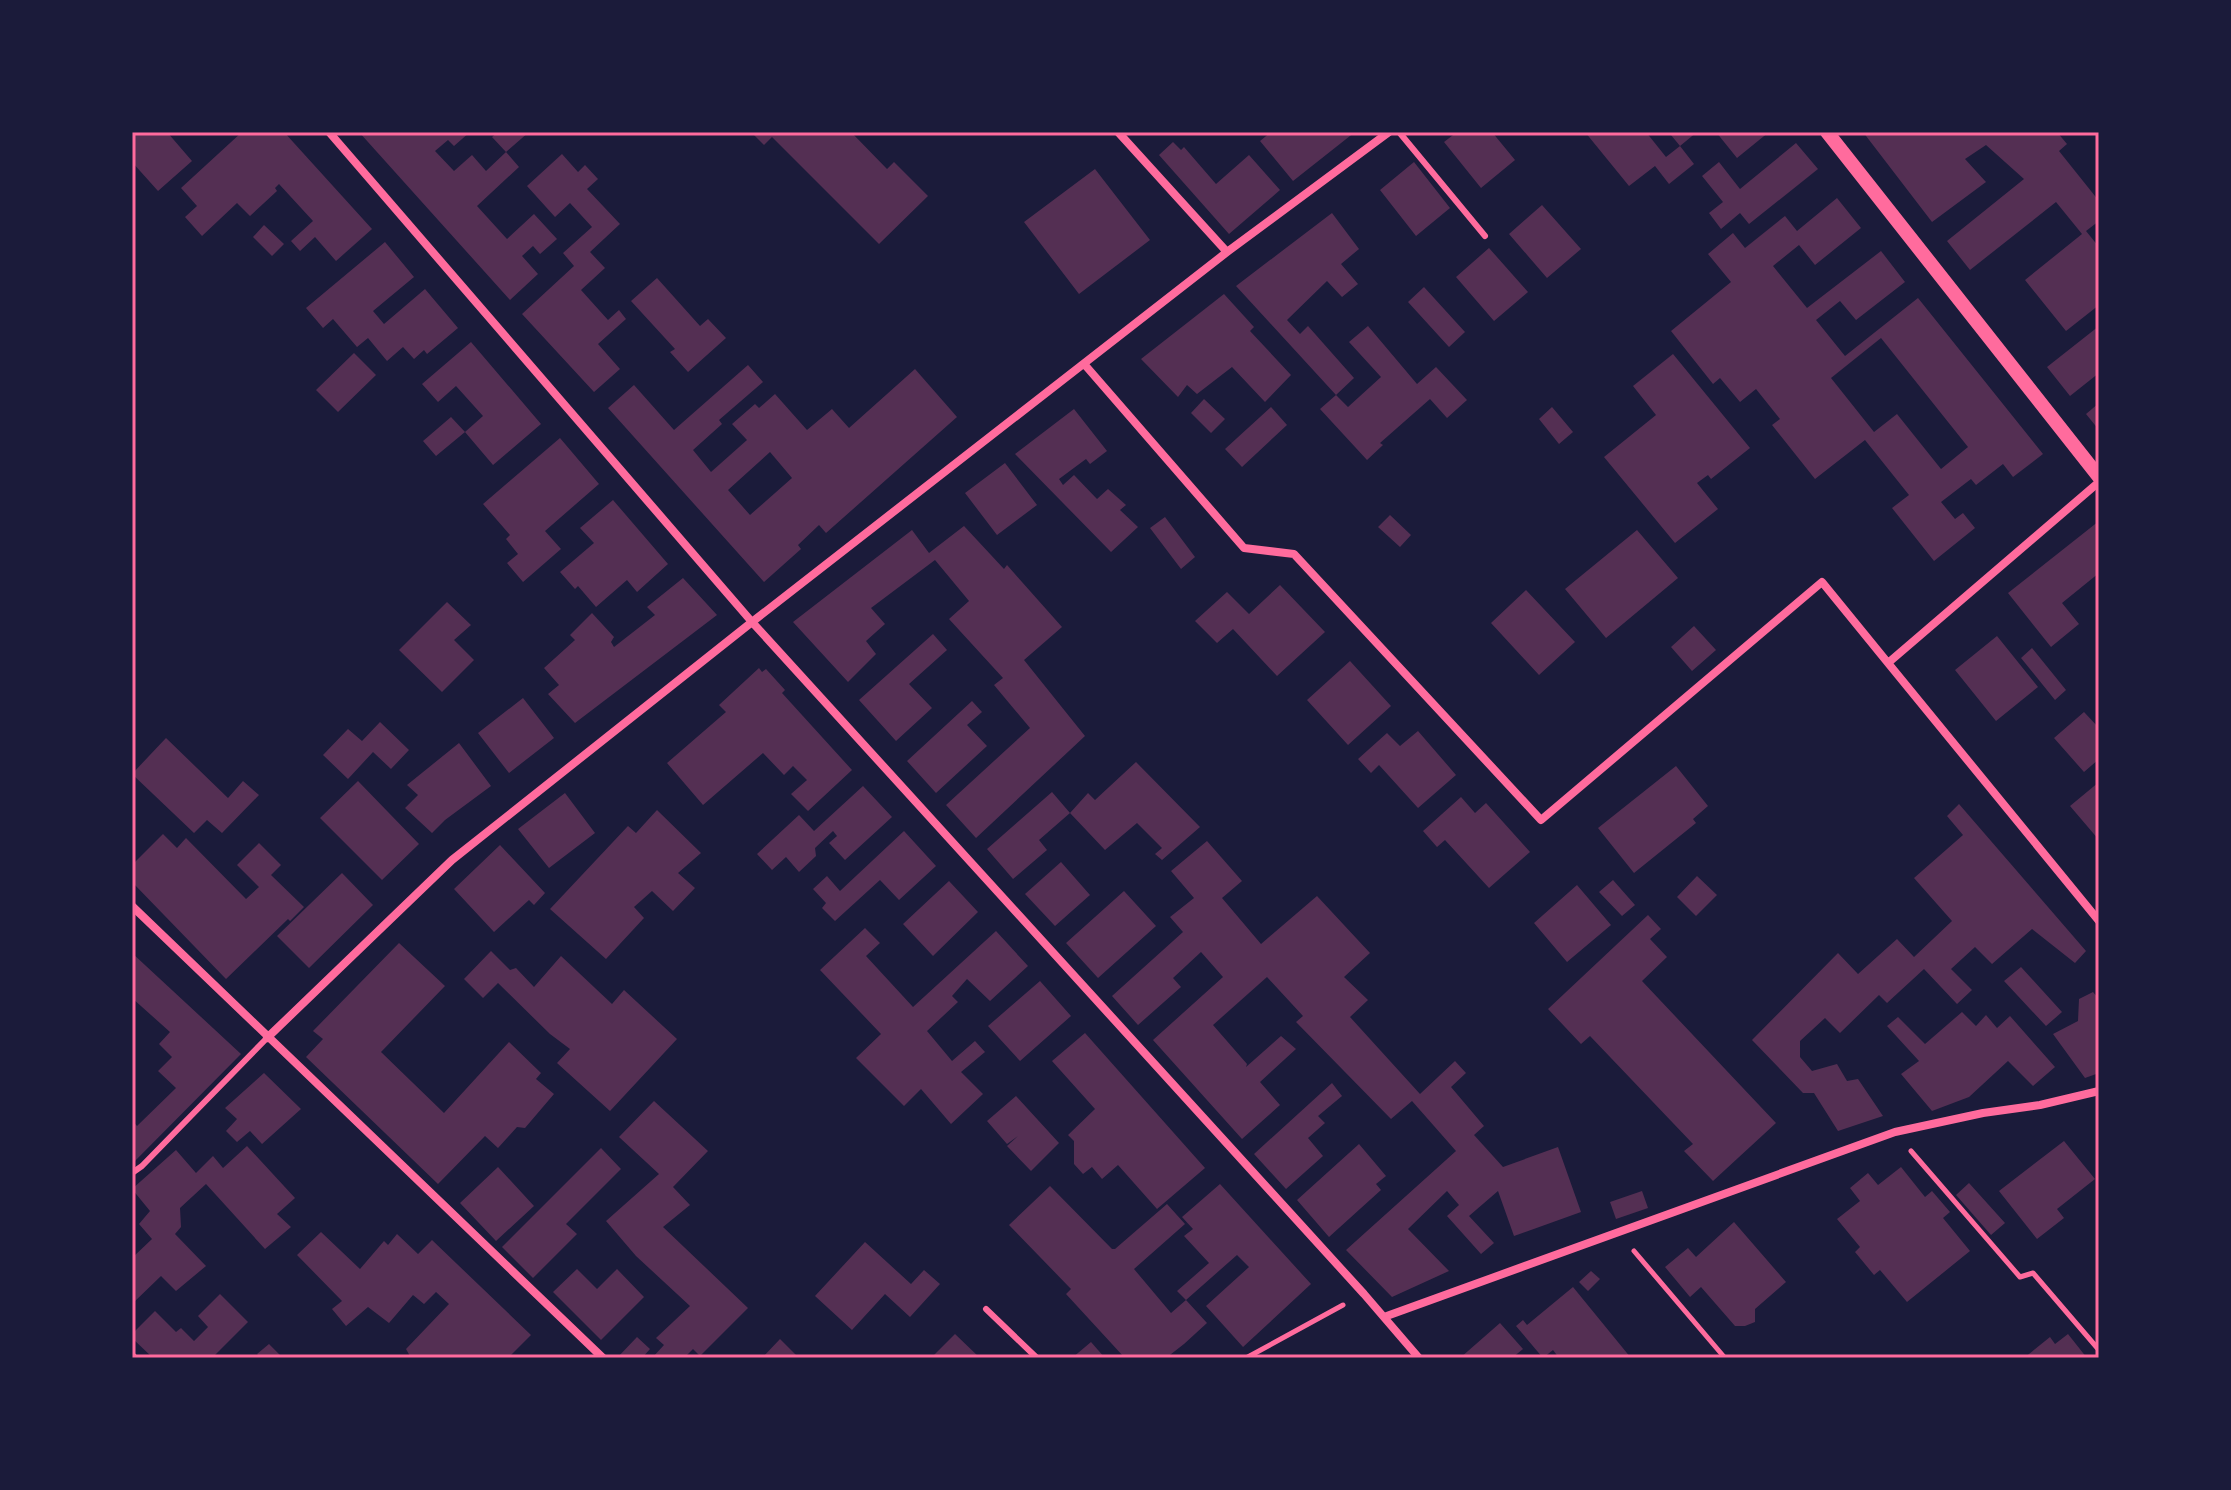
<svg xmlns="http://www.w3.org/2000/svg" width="2231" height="1490" viewBox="0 0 2231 1490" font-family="Poppins,sans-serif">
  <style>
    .building { fill: #542f53; fill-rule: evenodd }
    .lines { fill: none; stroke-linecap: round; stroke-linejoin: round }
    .path { stroke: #ff6b9d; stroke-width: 5 }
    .service { stroke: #ff6b9d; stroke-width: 6 }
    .minor { stroke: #ff6b9d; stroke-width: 8 }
    .tertiary { stroke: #ff6b9d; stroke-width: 14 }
    .neatline { fill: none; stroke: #ff6b9d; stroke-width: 3 }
  </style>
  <rect width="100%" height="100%" fill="#1b1b3a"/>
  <path class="building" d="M132,132H167L192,161L158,191L132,162Z
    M242,132H284L372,229L336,261L315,237L300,251L291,241L313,221L279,184L275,188L277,191L250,216L237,203L202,236L185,217L197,206L181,188Z
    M359,132H470L454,146L448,140L435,151L454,171L472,155L486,171L506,152L519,167L477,206L507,239L534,214L557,239L540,254L533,246L522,256L538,274L510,300Z
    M498,132H529L506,152L492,137Z
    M751,132H851L887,169L894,162L928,196L879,244L772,137L764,145Z
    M1271,132H1355L1293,181L1260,141Z
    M1457,132H1492L1515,160L1481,188L1444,142Z
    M1585,132H1646L1666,157L1680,146L1694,164L1669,184L1655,166L1629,186Z
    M1675,132H1697L1680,146L1671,135Z
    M1716,132H1769L1737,158Z
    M1863,132H2057L2067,144L2059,151L2099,201V221L2086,231L2099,247V305L2066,331L2025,280L2082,234L2056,202L1970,270L1947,241L2024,179L1986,145L1965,159L1986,182L1932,222Z
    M1173,142L1181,150L1184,147L1216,184L1249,155L1280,190L1229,234L1159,155Z
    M1796,143L1818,169L1749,224L1740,213L1721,229L1709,213L1723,202L1702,176L1719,162L1740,189Z
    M562,154L578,172L585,165L598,179L587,189L620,224L590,252L605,268L581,290L608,320L619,310L626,319L598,344L620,369L594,392L522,314L574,266L563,253L592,227L570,203L555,217L527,186Z
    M1414,162L1450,208L1416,236L1380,190Z
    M1095,169L1150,240L1079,294L1024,222Z
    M1837,198L1861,228L1815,265L1799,245L1773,266L1807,308L1881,251L1905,282L1856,320L1840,301L1816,320L1845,356L1918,298L2043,454L2013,477L2003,464L1976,485L1971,479L1941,502L1955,519L1963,513L1975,528L1934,561L1892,508L1909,495L1865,440L1815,479L1772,425L1780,419L1756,389L1740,402L1720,378L1713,384L1671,331L1731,282L1708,254L1733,233L1745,248L1785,216L1797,231ZM1881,338L1968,447L1941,469L1897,414L1874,432L1831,378Z
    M1542,205L1581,249L1547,278L1509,234Z
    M1332,213L1359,249L1341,264L1358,284L1342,297L1327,281L1287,320L1300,334L1308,326L1354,378L1336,395L1348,407L1381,377L1349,342L1368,326L1417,384L1436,367L1467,400L1447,418L1430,399L1380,443L1383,445L1367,460L1320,409L1336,395L1236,286Z
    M264,225L284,244L272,256L253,237Z
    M385,242L414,277L373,311L384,324L425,289L458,328L427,354L424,350L414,359L403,347L387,361L368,338L357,347L333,319L323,328L306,308Z
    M1489,248L1528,292L1494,321L1456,277Z
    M657,278L700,326L708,319L726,338L688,372L670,352L675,349L631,301Z
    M1424,287L1465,332L1449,347L1408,302Z
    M1224,294L1254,327L1250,331L1291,375L1265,402L1232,367L1197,394L1187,385L1178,397L1141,359Z
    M2099,326V373L2070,396L2047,367Z
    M471,342L541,424L493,465L465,432L483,416L456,386L438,402L422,384Z
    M354,353L376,375L338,412L316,390Z
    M1673,354L1750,448L1711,479L1708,475L1697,483L1718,509L1675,543L1604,457L1656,415L1633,386Z
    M748,365L763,382L719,420L722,424L693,450L711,472L747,440L732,424L755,404L759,408L775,394L807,430L832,409L849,428L915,369L957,417L826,533L819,525L798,545L801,549L764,582L608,408L634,385L674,430ZM770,452L792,478L750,515L728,490Z
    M1204,399L1225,419L1211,433L1191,413Z
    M2099,403V430L2086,414Z
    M1271,407L1287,425L1242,467L1225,449Z
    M1552,407L1573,432L1559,444L1539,419Z
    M1074,409L1107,451L1090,464L1086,459L1059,479L1063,485L1074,475L1097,499L1108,489L1126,505L1120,510L1138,527L1111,552L1015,454Z
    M451,417L465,432L436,456L423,441Z
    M560,438L599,484L545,531L561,549L523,582L507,563L518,554L506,539L510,535L483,504Z
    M1005,463L1037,505L997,535L965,493Z
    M613,500L668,564L637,592L627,580L596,607L578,586L575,589L560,572L594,543L580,528Z
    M1390,515L1411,535L1400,547L1378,527Z
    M1165,517L1195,557L1181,569L1150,528Z
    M2099,521V573L2062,603L2079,624L2051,647L2008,593Z
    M964,526L1004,569L1007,565L1062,627L1024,660L1085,736L976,838L946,805L1030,728L994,685L1003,678L949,619L969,601L935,560L871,608L885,624L866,641L876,654L848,682L793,622L912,530L929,553Z
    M1637,530L1678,578L1606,638L1565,589Z
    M683,578L717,615L575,723L548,694L559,685L544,668L575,640L570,635L592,613L614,637L611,642L614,647L655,615L647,607Z
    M1280,585L1325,632L1277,676L1233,629L1217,643L1195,621L1227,592L1249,614Z
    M1526,590L1575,642L1539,675L1491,623Z
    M447,602L471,625L454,640L474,660L442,692L399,650Z
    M1694,626L1716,650L1692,671L1671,647Z
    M933,634L947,650L909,684L932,708L896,741L859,700Z
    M1997,636L2038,687L1996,721L1955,670Z
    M2032,648L2066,690L2055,700L2021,658Z
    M1350,661L1391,706L1348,745L1307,700Z
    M759,668L762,672L766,669L785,690L782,693L852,770L808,811L791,794L807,780L793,766L784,775L763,753L703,805L667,763L726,712L719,705Z
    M523,698L554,738L509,773L478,733Z
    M972,701L982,712L967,725L987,746L936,793L907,761Z
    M2084,712L2099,728V759L2084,772L2054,738Z
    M380,722L409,750L391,769L373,752L348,779L323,755L348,729L362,741Z
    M1418,731L1456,775L1418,808L1379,765L1371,773L1358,759L1387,733L1400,746Z
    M166,738L228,798L243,781L259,795L222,833L207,820L194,833L132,774Z
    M459,743L491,786L445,820L432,833L405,808L418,795L407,785Z
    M1136,762L1200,827L1162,860L1155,854L1162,848L1137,823L1105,850L1070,813L1088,793L1095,800Z
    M1676,766L1708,806L1693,819L1696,823L1634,873L1598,828Z
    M358,781L419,844L382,880L320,818Z
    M2099,782V840L2070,806Z
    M863,786L892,817L845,860L829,843L837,836L833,831L815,848L816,856L799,872L786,857L772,870L757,854L799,815L814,831Z
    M1052,792L1070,813L1039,840L1047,850L1013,879L987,849Z
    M565,793L595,833L549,868L518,829Z
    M1461,797L1475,813L1486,803L1530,852L1489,888L1445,840L1437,847L1423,831Z
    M1959,804L2086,951L2075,963L2032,929L1992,964L1975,947L1951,969L1972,990L1957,1004L1924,969L1887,1003L1879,995L1840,1033L1825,1018L1800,1041V1057L1812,1071L1837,1064L1847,1081L1858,1079L1883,1116L1838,1131L1814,1093H1803L1752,1040L1838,953L1858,974L1897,939L1914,957L1952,921L1914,878L1963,835L1947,816Z
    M657,810L701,853L678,873L695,888L673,911L652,891L634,907L644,918L606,959L550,909L628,826L636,833Z
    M904,831L936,866L899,900L880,880L835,921L822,908L826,903L813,889L827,876L840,891Z
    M163,834L177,848L186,838L246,899L259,887L237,865L259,843L281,865L271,875L304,907L290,921L288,919L226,979L132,882V865Z
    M1207,841L1242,881L1222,898L1261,944L1317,896L1370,953L1344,977L1368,1000L1350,1017L1420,1094L1455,1061L1466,1073L1451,1087L1484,1126L1474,1135L1503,1167L1558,1147L1581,1212L1514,1236L1498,1191L1469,1216L1494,1243L1481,1254L1447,1216L1459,1205L1447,1191L1408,1229L1449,1271L1392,1297L1346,1250L1456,1151L1412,1101L1391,1119L1296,1022L1303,1016L1267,977L1213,1025L1247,1064L1246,1067L1281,1036L1296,1049L1260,1082L1280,1105L1242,1139L1153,1040L1223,977L1201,952L1173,978L1181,987L1138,1025L1112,996L1183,932L1170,917L1194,898L1171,871Z
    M500,845L545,893L534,905L529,900L494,932L454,889Z
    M1061,862L1090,895L1055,926L1025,894Z
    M342,873L373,905L309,968L277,936Z
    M1697,876L1717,895L1696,916L1677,897Z
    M1613,880L1635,905L1622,916L1599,892Z
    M949,881L978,912L933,956L903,924Z
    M1577,885L1611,925L1567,962L1534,923Z
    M1124,891L1156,926L1098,978L1066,943Z
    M1648,915L1661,929L1650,939L1667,957L1642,981L1776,1123L1713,1181L1684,1151L1693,1144L1590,1036L1581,1044L1548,1009Z
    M865,928L880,943L866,956L913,1007L996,931L1028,966L990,1001L967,979L952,996L958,1002L927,1031L952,1061L975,1041L985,1052L961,1072L983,1094L951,1124L921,1089L904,1106L856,1058L881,1034L820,970Z
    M399,943L445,986L381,1052L444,1113L509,1042L541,1073L536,1079L554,1094L525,1128L517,1127L498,1148L485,1136L438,1184L306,1057L323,1039L313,1031Z
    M491,951L510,970L516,968L534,987L561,956L612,1004L624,990L677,1039L610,1111L557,1063L570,1049L550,1034L498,983L483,998L464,979Z
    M132,953L241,1054L132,1164V1120L137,1126L176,1088L158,1071L172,1057L159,1044L170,1032L132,998Z
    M2021,967L2062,1012L2046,1026L2004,981Z
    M1040,981L1071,1016L1020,1061L988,1026Z
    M2093,992L2099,999V1073L2085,1078L2053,1034L2078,1021L2079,999Z
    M1962,1012L1976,1026L1986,1015L1997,1028L2010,1016L2055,1067L2033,1086L2008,1061L1969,1097L1932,1111L1901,1074L1919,1061L1887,1026L1898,1017L1925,1044Z
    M1085,1033L1205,1168L1157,1209L1118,1165L1102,1179L1092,1167L1083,1174L1074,1164V1141L1068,1135L1095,1109L1052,1061Z
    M264,1073L301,1109L262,1144L250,1131L237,1142L226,1131L237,1119L225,1108Z
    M1332,1083L1342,1096L1318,1116L1325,1123L1308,1138L1323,1156L1286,1189L1254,1154Z
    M1016,1096L1059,1143L1031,1171L1007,1146L1018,1136L1007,1144L987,1121Z
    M654,1101L708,1151L673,1187L690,1205L663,1227L748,1308L700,1356L693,1349L684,1358H652L664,1345L656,1338L690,1306L636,1256L606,1221L659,1174L619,1137Z
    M2064,1141L2095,1179L2057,1209L2064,1218L2037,1239L1999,1191Z
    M1359,1144L1386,1176L1376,1184L1381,1190L1329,1237L1297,1200Z
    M247,1146L295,1198L277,1214L291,1227L265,1249L206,1184L180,1208L181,1227L175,1234L206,1266L176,1291L161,1276L132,1304V1258L152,1239L139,1224L150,1211L132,1189L176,1150L196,1173L213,1156L223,1168Z
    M601,1148L621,1169L566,1224L577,1234L533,1278L502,1247Z
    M498,1167L534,1206L496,1241L460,1203Z
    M1901,1167L1925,1197L1932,1191L1950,1212L1943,1218L1970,1251L1907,1302L1880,1270L1874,1275L1855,1252L1860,1247L1837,1219L1860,1201L1850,1188L1868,1173L1878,1185Z
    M1969,1183L2005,1223L1991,1235L1956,1195Z
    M1220,1184L1311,1284L1243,1347L1206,1306L1249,1267L1237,1255L1186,1300L1207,1323L1184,1344L1166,1358H1120L1123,1356L1066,1294L1071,1289L1009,1225L1050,1186L1112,1249H1115L1167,1204L1185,1224L1134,1269L1171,1313L1186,1300L1177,1291L1209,1263L1184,1236L1193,1229L1182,1217Z
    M1642,1191L1648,1208L1616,1219L1610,1202Z
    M1734,1222L1786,1282L1755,1309V1322L1745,1326H1735L1701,1287L1690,1297L1665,1267L1688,1248L1696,1257Z
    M321,1232L360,1269L384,1241L388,1245L397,1234L418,1254L432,1240L531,1335L508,1358H411L406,1349L449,1304L436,1292L424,1304L413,1295L389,1323L368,1307L346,1326L332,1309L342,1301L297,1255Z
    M865,1242L911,1284L924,1270L940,1284L910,1317L885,1294L852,1330L815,1296Z
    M577,1269L597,1289L617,1269L644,1297L601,1340L553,1292Z
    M1591,1271L1600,1279L1588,1291L1579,1282Z
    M1573,1287L1631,1358H1559L1553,1350L1543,1358L1516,1326L1523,1320L1527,1325Z
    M220,1294L248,1322L212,1358H153L132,1338V1334L155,1311L176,1332L181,1328L194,1341L208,1327L198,1316Z
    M1500,1323L1523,1349L1512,1358H1460Z
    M955,1334L980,1358H931Z
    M2068,1334L2087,1358H2024L2050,1337L2055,1344Z
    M637,1337L650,1349L642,1358H617Z
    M780,1339L799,1358H762Z
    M1091,1342L1105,1358H1072Z
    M269,1344L283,1358H261L257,1354Z"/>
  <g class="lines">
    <path class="path" d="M1911,1151L2020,1277L2033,1273L2099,1350
      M1634,1251L1725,1358
      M1246,1358L1343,1305"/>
    <path class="service" d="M1399,132L1485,236
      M132,1173L142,1166L267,1038
      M986,1309L1037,1358"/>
    <path class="minor" d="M329,132L752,622L1364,1294L1419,1358
      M1118,132L1227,252
      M1085,365L1244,548L1294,554L1541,820L1822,582L1888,663
      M2099,482L1888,663L2099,921
      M132,906L603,1358
      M267,1038L452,860L752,622L1227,252L1389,132
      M1384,1317L1895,1132L1983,1113L2040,1105L2099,1091
      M132,1356L134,1358"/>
    <path class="tertiary" d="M1827,132L2099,477"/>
  </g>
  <rect width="2231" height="1490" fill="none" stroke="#1b1b3a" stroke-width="268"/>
  <rect x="134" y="134" width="1963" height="1222" class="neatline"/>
</svg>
